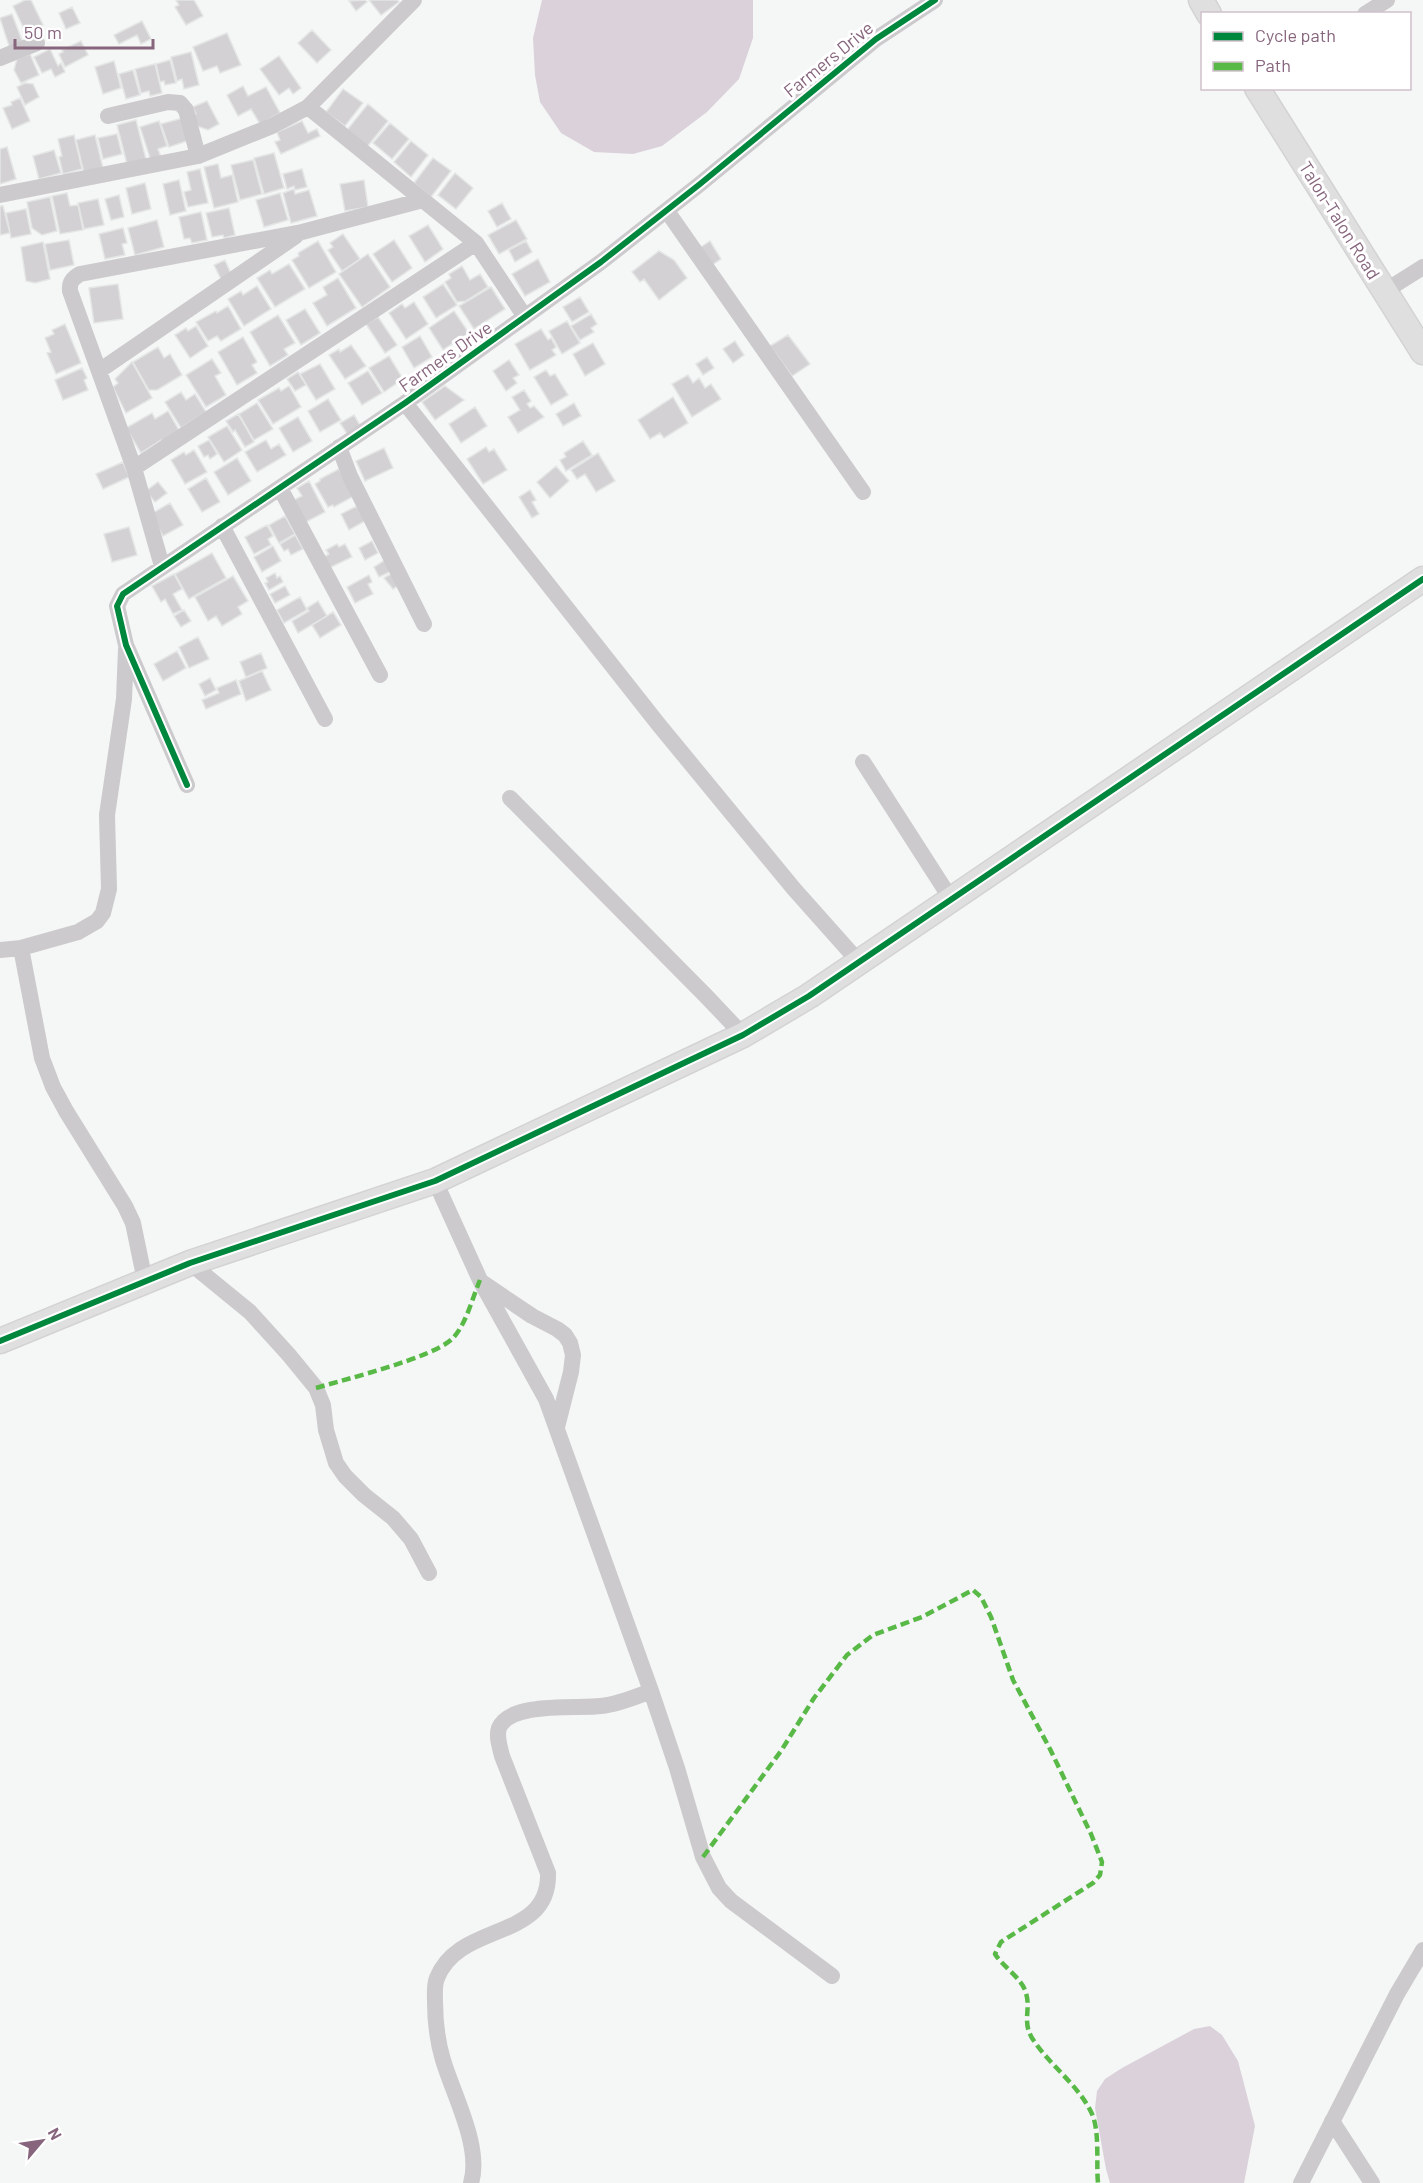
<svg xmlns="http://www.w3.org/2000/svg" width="1423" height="2183" viewBox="0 0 1423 2183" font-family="Barlow,sans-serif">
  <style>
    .water { fill: #dbd1da }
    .building { fill: #d3d1d3; stroke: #e4e5e5; stroke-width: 1.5 }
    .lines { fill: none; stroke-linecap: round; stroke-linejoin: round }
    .secondary-casing { stroke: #d4d3d4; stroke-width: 27 }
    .street { stroke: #cccacc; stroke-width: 16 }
    .secondary { stroke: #e0dfe0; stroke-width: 24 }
    .quiet { stroke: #58b947; stroke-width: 4.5; stroke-dasharray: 9 4.5; stroke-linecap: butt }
    .cycleway-casing { stroke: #fff; stroke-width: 10 }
    .cycleway { stroke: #00873e; stroke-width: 6 }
    .labels { text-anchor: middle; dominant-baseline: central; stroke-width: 6; stroke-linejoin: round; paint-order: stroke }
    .street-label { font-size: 18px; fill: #86657d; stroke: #fff }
  </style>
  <rect width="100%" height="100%" fill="#f5f6f6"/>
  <path class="water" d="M542,0H753V38L739,79L707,112L662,146L633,154L594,152L561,133L540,102L535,75L533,38Z
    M1210,2026L1222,2035L1238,2061L1255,2126L1244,2183H1110L1106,2169L1095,2108L1097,2091L1105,2079L1122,2068L1194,2029Z"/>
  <path class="building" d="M25,0H31L43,25L26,33L13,6Z
    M176,0H194L203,16L186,25L175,7L179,5Z
    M365,0L367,2L356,11L349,1Z
    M369,0H397L399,2L381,15Z
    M72,7L80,23L66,29L59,13Z
    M12,14L23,43L10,49L0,18Z
    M142,21L151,39L141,44L137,35L119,44L114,35Z
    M312,30L331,50L317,63L298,43Z
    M227,33L241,65L220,73L217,66L203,71L193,47Z
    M81,41L88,55L65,67L59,54L63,52L62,50Z
    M50,49L58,66L61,63L65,72L55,77L51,69L42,73L34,57Z
    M191,52L199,85L184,89L182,79L177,81L171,57Z
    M30,54L39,75L21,83L14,70L17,59Z
    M279,56L301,88L293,94L289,88L279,95L260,69Z
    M170,60L176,83L165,85L164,81L160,82L156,64Z
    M114,61L121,88L103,94L95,67Z
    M155,64L162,93L150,96L149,91L141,93L135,69Z
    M133,70L140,95L126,99L119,74Z
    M25,83L33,84L39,97L25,105L17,87Z
    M243,86L248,96L266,87L280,113L260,124L251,109L238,116L227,95Z
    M343,89L363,103L345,126L326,112Z
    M20,98L30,121L12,129L3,108L12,105L11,102Z
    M207,101L219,124L208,130L197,126L192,116L196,114L193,107Z
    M368,104L388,121L367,147L347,130Z
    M183,118L190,140L169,147L161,124Z
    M136,120L147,163L128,168L117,125Z
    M159,121L167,146L158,149L161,157L151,161L140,127Z
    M302,121L308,133L317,129L320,136L281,154L275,142L280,140L277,132Z
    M390,123L409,139L392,159L373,143Z
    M117,134L122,154L103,159L98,138Z
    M74,135L82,169L63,174L59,157L62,156L58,139Z
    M95,135L103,168L84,173L76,140Z
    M411,141L428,155L411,177L394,162Z
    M7,147L16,179L0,184V149Z
    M54,150L61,173L39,179L33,156Z
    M274,153L284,188L264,194L254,158Z
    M433,158L451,171L431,197L414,183Z
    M253,160L262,194L240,200L231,165Z
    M218,164L221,178L232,175L238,202L214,208L204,167Z
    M200,169L208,203L188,207L184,192L191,190L187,172Z
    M302,169L307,187L295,190L294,186L287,189L283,174Z
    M455,173L473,188L456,209L438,195Z
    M179,180L186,211L170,215L163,184Z
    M364,180L368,207L345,211L340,184Z
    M145,183L151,209L132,214L126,188Z
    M294,189L295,194L309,190L317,216L291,223L283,193Z
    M67,193L70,206L78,205L83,230L60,234L52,196Z
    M280,193L288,220L264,227L256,200Z
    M119,195L124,217L111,220L105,199Z
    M50,197L57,231L42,235L32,228L27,202Z
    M98,199L104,225L84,229L78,203Z
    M502,203L511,219L497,227L488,211Z
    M0,206H3L10,233L0,235Z
    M229,208L235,235L224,238L223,235L212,237L206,213Z
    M26,209L31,234L11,238L6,213Z
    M201,212L207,240L192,243L190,238L184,239L179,217Z
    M157,220L164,247L135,255L128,228Z
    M516,220L527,239L499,254L488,235Z
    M428,225L443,249L425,262L409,236Z
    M123,228L127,243L122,244L125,255L105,259L99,234Z
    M343,234L360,259L342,271L328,250L333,247L330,243Z
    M69,240L74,265L50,270L45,244Z
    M394,240L412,268L392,282L373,254Z
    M318,241L336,272L309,288L292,260L299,256L298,253Z
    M526,241L532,252L515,262L509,250Z
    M710,241L721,259L709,267L698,249Z
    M43,242L50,279L35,283L26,281L21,247Z
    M659,251L674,260L687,278L659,300L644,279L640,282L632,272Z
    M368,254L390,287L362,307L339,274Z
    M538,259L550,282L525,296L512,274Z
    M225,260L231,274L221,279L214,265Z
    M289,264L305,289L275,307L257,278L270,270L272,274Z
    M462,266L470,280L480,274L488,287L466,301L457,302L445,282L451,278L449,274Z
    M338,278L356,308L327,326L313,303L327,295L323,287Z
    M118,284L123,319L94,323L89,288Z
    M443,284L457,305L436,318L423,297Z
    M257,286L271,309L244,326L228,299L241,291L243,295Z
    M491,287L505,309L474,329L459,306Z
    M580,297L589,312L572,322L563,307Z
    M414,302L428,324L406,339L389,313L402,304L405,308Z
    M228,306L241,329L221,341L217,336L208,341L196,322L216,311L217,313Z
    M305,309L320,333L301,345L286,320Z
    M454,311L469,333L443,350L429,328Z
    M591,314L597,324L591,328L594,332L580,340L571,326Z
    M278,315L295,343L284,349L288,355L270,366L250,332Z
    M378,317L397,345L385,353L366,324Z
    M567,321L580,343L562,354L549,331Z
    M65,324L81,363L56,374L47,353L51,352L45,338L54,334L52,330Z
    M196,326L208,346L190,358L175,335L186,328L188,331Z
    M541,329L548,340L551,338L556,347L552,350L556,355L530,370L515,344Z
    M788,335L810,364L792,376L770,346Z
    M420,336L432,357L414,368L402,347Z
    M243,337L257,362L252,365L257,373L237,385L218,352Z
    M735,341L744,355L733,363L723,349Z
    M593,343L605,364L585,376L573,354Z
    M351,345L366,366L345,379L329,355L339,349L340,352Z
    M158,347L164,358L170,354L182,375L157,390H149L133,362Z
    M389,356L403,379L384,392L369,368Z
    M707,357L714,368L703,375L696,364Z
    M212,359L221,373L215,376L226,395L206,407L186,375Z
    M509,360L519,375L513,378L517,383L506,391L493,371Z
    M132,362L152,398L126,413L113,387L118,383L115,379Z
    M320,364L335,389L316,400L300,374Z
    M82,368L87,378L84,380L88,390L63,400L55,380Z
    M546,370L550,376L555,374L568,395L551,405L534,377Z
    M368,371L382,393L362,405L348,383Z
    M298,372L306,385L295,391L287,379Z
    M688,375L693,383L699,378L705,388L711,384L721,399L692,417L672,384Z
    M289,386L301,407L273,424L258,400L279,388L281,391Z
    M445,386L464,400L435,420L422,402Z
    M524,390L531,401L527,404L530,408L534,406L544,417L518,433L508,417L520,410L512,397Z
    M181,392L186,400L195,394L206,412L181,428L165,402Z
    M673,397L688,423L664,438L660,433L650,439L638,420Z
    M328,399L341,420L320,432L308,411Z
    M257,403L273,429L254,440L239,414Z
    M574,403L581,416L563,426L556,414Z
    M475,407L487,426L461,443L449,424Z
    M168,411L180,432L163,443L161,440L141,453L126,428L152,413L155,419Z
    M238,414L254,442L245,447L235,430L233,432L226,421Z
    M354,415L361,427L348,435L340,423Z
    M298,417L312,441L293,452L279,428Z
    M227,426L242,450L224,462L208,437Z
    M209,440L217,454L210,459L208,455L204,457L198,446Z
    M266,440L271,449L279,444L286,455L257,472L245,452Z
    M583,441L592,455L566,471L560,460L566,457L564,453Z
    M486,447L489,452L494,449L507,470L483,484L467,459Z
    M384,448L393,468L365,481L356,461Z
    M194,450L207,472L185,484L171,460L184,452L186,455Z
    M598,453L615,481L596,492L585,474L577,479L571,470Z
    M237,458L251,481L228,495L214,472Z
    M123,462L129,477L103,489L96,474Z
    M556,466L569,481L550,498L537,482Z
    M339,469L354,496L334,507L333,505L328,507L315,484L320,481V479Z
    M206,478L220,502L202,512L188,489Z
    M309,481L325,512L304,523L292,501L302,496L297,488Z
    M158,482L167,493L155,502L146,491Z
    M530,490L536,500L532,502L539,514L532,518L519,497Z
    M170,503L183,525L163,536L151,514Z
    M357,506L365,521L349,530L341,514Z
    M285,516L295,534L279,543L269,525Z
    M267,525L273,536L268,539L271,545L254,554L245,537Z
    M129,527L137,555L112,562L104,534Z
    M295,535L303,549L291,555L288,549L284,551L280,544Z
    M372,541L378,553L365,560L359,548Z
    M337,544L339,547L345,544L352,557L329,568L324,557L329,554L326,550Z
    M273,546L281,561L262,572L254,557Z
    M212,553L226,578L189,599L175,574Z
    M385,560L394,570L379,577L374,567Z
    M396,571L403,583L393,589L384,578Z
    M275,573L277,578L280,576L283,582L269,590L265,583L268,582L266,578Z
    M174,574L182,589L173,594L182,610L173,614L165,599L161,602L152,586Z
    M369,575L372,582L368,584L373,594L355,603L347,587Z
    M233,576L248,601L238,607L242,614L222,626L216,616L208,621L195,597Z
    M285,586L290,595L275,603L270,594Z
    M300,597L307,610L284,623L277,610Z
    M318,601L327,616L298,633L292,621L309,611L307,608Z
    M184,610L191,621L181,627L174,616Z
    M333,612L341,625L320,638L312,625Z
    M198,637L209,659L189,668L179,647Z
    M177,651L186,668L163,681L154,664Z
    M261,653L267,668L246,677L240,662Z
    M262,671L271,690L246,701L239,681Z
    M210,678L216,690L205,696L199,684Z
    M236,680L241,694L206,709L202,700L219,693L217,688Z"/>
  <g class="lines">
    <g class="secondary-casing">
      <path id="secondary" d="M1201,0L1209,14
        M1257,88L1423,352
        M0,1341L190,1263L435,1181L743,1035L809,996L1423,579"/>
    </g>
    <path class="street" d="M1365,14L1387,0
      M0,58L37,43
      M308,107L476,243L525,317
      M108,116L168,102L180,103L186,110L198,156
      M0,195L198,156L272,126L308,107L414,0
      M667,211L863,492
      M1385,291L1423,267
      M99,371L296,236
      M405,403L659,725L794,889L859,962
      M339,447L350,476L424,624
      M134,468L476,243
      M280,488L380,675
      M222,526L325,719
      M162,566L134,468L70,291C69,282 73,278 80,274L302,232L423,200
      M863,762L951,899
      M187,785L126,645L117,606L123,594L405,403L601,262L700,184L876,39L935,0
      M510,798L706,996L743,1035
      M21,948L42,1058L53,1087L66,1111L125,1206L133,1223L145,1281
      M0,950L21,948L78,932L97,921L103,913L109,889L107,815L124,699L126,649
      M435,1181L480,1280L546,1399L651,1691L677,1768L703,1857L719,1888L731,1901L832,1976
      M190,1263L250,1312L289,1355L316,1388L323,1405L326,1430L336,1463L345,1476L364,1495L393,1518L411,1539L429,1573
      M483,1283L532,1316L557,1329L565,1335L570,1343L573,1355L571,1372L557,1427
      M1332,2121L1372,2183
      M471,2183C482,2147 453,2094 443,2060C437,2040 435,2021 435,2001C435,1994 434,1985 437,1978C459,1921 550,1942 548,1873L502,1756C500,1747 496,1737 499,1728C510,1701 579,1709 601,1706C619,1704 635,1697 651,1691
      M1301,2183L1397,1994L1423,1950"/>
    <use href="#secondary" class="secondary"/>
    <path class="quiet" d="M316,1388C346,1379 432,1358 452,1339C466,1325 472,1299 480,1280
      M703,1857L781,1751L814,1698L847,1655L873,1635L922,1617L973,1590L981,1597L991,1617L1013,1680L1050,1749L1091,1834L1102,1862L1100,1875L1093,1883L1001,1942L995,1954C1003,1967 1022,1978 1026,1993C1031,2010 1022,2021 1032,2038C1049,2065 1079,2085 1092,2114C1100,2132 1096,2163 1098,2183"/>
    <g class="cycleway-casing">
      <path id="cycleway" d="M187,785L126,645L117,606L123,594L405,403L601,262L700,184L876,39L935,0
        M0,1341L190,1263L435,1181L743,1035L809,996L1423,579"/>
    </g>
    <use href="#cycleway" class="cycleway"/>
  </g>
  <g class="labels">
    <g class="street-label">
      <text transform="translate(828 59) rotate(-39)">Farmers Drive</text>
      <text transform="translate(1340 220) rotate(58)">Talon-Talon Road</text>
      <text transform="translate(445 356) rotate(-35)">Farmers Drive</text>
    </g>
  </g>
  <rect x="1201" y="12" width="210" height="78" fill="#ffffff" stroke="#cfc1cb" stroke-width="1.5"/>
  <rect x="1213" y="32" width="30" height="9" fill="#00873e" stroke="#cfc1cb" stroke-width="1.5"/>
  <text x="1255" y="42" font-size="18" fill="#86657d">Cycle path</text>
  <rect x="1213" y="62" width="30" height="9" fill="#58b947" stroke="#cfc1cb" stroke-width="1.5"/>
  <text x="1255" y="72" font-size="18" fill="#86657d">Path</text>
  <g transform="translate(42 2141) rotate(61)" stroke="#ffffff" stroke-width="4.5" paint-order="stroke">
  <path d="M0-4.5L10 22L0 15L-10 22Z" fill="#86657d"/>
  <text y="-9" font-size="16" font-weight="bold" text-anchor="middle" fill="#86657d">N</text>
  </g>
  <path d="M15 39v9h138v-9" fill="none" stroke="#86657d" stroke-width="3"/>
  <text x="24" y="39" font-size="18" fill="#86657d" stroke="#ffffff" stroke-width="4.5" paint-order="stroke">50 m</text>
</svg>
